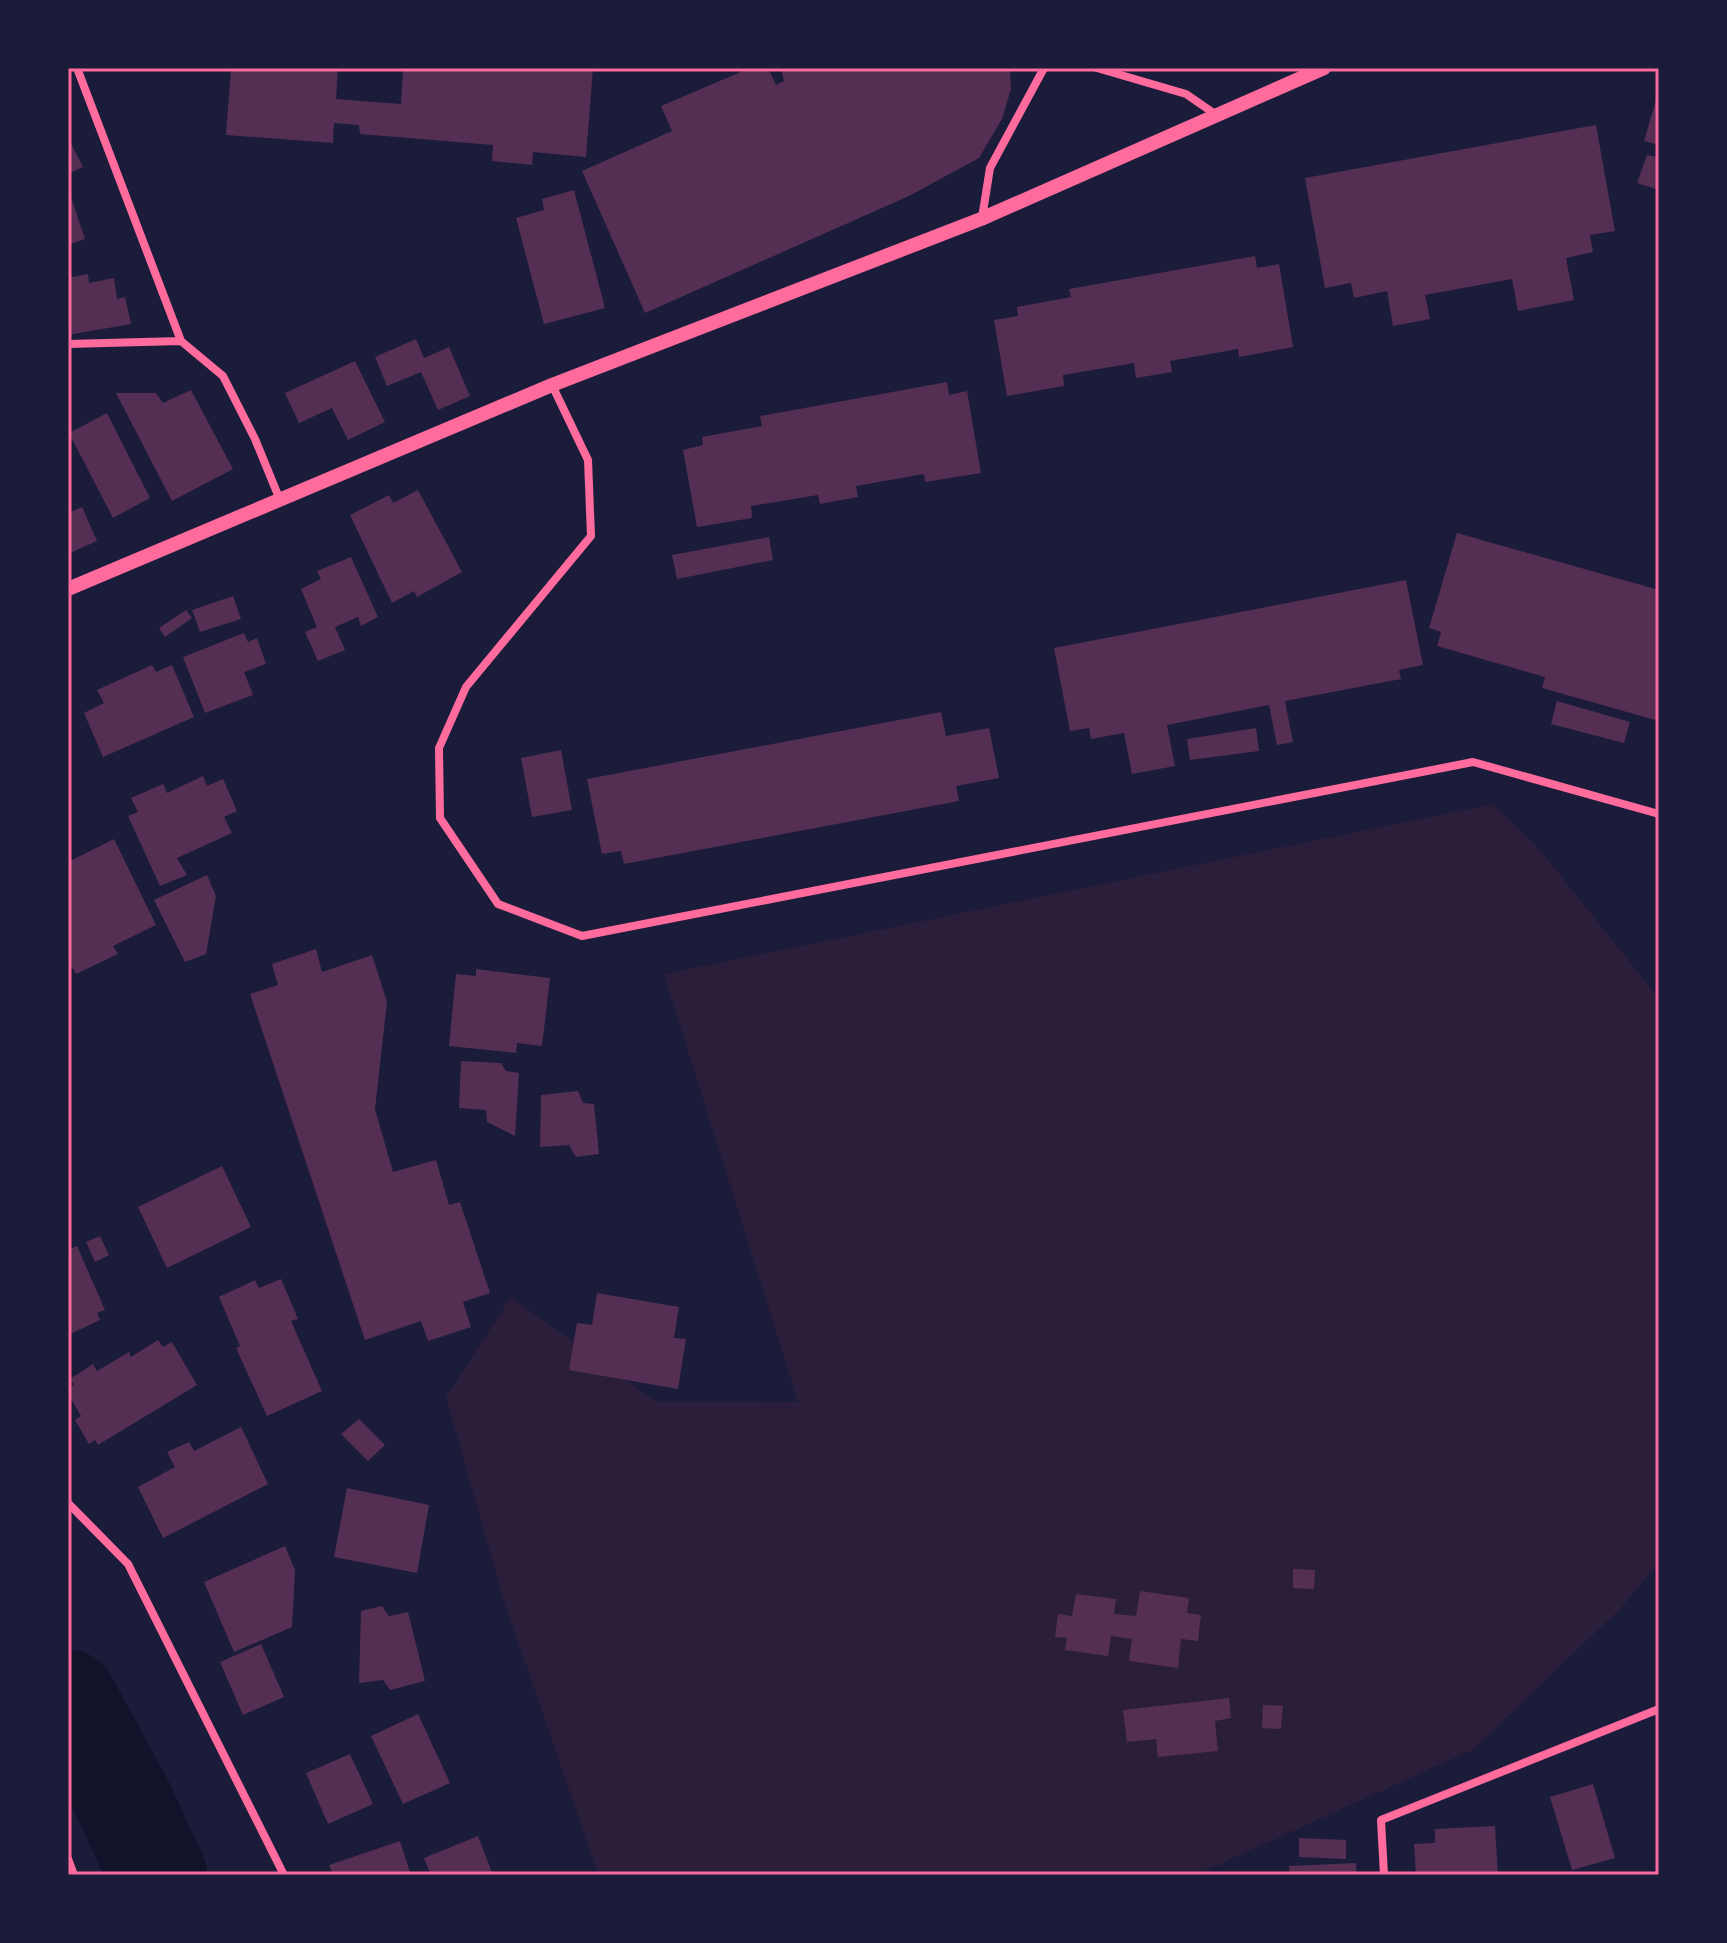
<svg xmlns="http://www.w3.org/2000/svg" width="1727" height="1943" viewBox="0 0 1727 1943" font-family="'IBM Plex Sans',sans-serif">
  <style>
    .green { fill: #2a1e3b }
    .lines { fill: none; stroke-linecap: round; stroke-linejoin: round }
    .river { stroke: #12122b; stroke-width: 98 }
    .building { fill: #542f53 }
    .minor { stroke: #ff6b9d; stroke-width: 8 }
    .tertiary { stroke: #ff6b9d; stroke-width: 14 }
    .neatline { fill: none; stroke: #ff6b9d; stroke-width: 3 }
  </style>
  <rect width="100%" height="100%" fill="#1b1b3a"/>
  <path class="green" d="M1493,804L1535,844L1659,998V1563L1620,1609L1474,1749L1196,1875H607L597,1871L504,1601L446,1397L511,1297L655,1401L798,1402L664,974Z"/>
  <g class="lines">
    <path class="river" d="M68,1699L124,1802L158,1875"/>
  </g>
  <path class="building" d="M231,68H338L336,99L401,104L403,68H593L586,157L533,152L532,165L492,161L493,145L360,134L359,125L334,123L333,143L226,135Z
    M750,68H768L776,85L784,81L781,68H1010L1011,89L1002,119L979,158L909,196L645,313L582,171L672,131L661,106Z
    M1658,93H1659V145L1644,141Z
    M1596,125L1615,231L1590,235L1593,252L1566,258L1574,300L1518,311L1512,279L1425,295L1430,319L1393,326L1387,291L1354,298L1351,283L1325,288L1305,178Z
    M68,138L83,167L68,174Z
    M1647,155L1659,157V190L1637,183Z
    M574,190L605,308L544,324L516,218L544,210L542,199Z
    M71,197L85,239L68,245V198Z
    M1255,256L1257,268L1279,264L1293,347L1239,357L1238,349L1170,361L1172,372L1136,378L1134,363L1063,375L1064,386L1007,396L994,320L1018,316L1017,307L1071,297L1069,289Z
    M88,274L89,283L114,278L117,299L125,297L131,324L68,335V278Z
    M416,339L424,358L449,347L470,396L438,410L421,372L387,386L375,357Z
    M355,361L385,422L348,440L332,408L299,423L285,393Z
    M947,382L949,395L967,391L981,473L925,482L924,474L856,486L858,497L820,504L818,495L751,506L752,518L697,527L683,450L703,445L702,437L762,426L760,416Z
    M191,390L233,469L172,501L116,393H156L163,403Z
    M107,413L150,498L113,518L69,433Z
    M418,490L462,572L417,597L414,591L392,603L350,515L389,495L393,503Z
    M82,507L97,541L68,554V513Z
    M1457,533L1659,590V721L1542,688L1545,677L1437,646L1441,632L1429,628Z
    M769,537L773,560L677,579L672,555Z
    M351,557L378,617L361,626L358,617L335,627L345,650L318,661L305,632L317,627L301,589L321,579L317,571Z
    M1406,580L1423,665L1399,670L1401,679L1285,701L1293,742L1277,745L1269,705L1167,725L1175,766L1132,774L1124,733L1091,739L1089,728L1070,731L1054,648Z
    M233,596L241,619L200,632L192,610Z
    M186,610L192,618L165,637L159,628Z
    M244,633L248,642L257,638L266,664L244,672L253,695L205,713L183,657Z
    M152,665L156,672L172,665L194,717L103,757L84,713L104,703L97,690Z
    M1557,701L1630,722L1624,743L1551,724Z
    M941,712L946,736L989,728L999,778L956,786L959,801L624,864L621,851L602,854L587,779Z
    M1256,728L1259,751L1190,760L1187,739Z
    M561,750L572,810L532,817L521,758Z
    M203,776L207,786L223,779L237,811L224,817L232,833L177,858L187,875L160,886L128,816L138,812L131,798L163,784L167,793Z
    M114,839L156,925L113,946L118,954L76,974L70,964L68,965V862Z
    M207,875L216,896L206,954L185,962L154,900Z
    M316,949L322,972L372,955L387,1002L375,1109L393,1172L436,1160L449,1205L460,1202L490,1293L463,1302L471,1327L428,1341L421,1321L365,1340L250,994L278,985L272,964Z
    M476,969L550,978L542,1046L517,1043L516,1053L449,1046L456,974L476,976Z
    M461,1061L501,1063L506,1071L519,1073L515,1136L487,1122L486,1110L459,1108Z
    M578,1091L583,1103L594,1104L599,1154L576,1157L569,1145L540,1147L541,1095Z
    M222,1166L251,1227L167,1268L138,1207Z
    M100,1236L109,1255L95,1262L86,1242Z
    M77,1246L105,1310L97,1313L100,1320L68,1335V1250Z
    M281,1279L298,1319L291,1321L322,1391L267,1416L236,1348L240,1346L219,1297L255,1280L259,1288Z
    M597,1293L679,1307L674,1338L686,1339L678,1389L569,1370L577,1323L592,1325Z
    M158,1340L163,1347L172,1342L197,1385L98,1445L95,1440L89,1444L75,1420L81,1416L68,1394V1388L74,1385L70,1379L93,1364L97,1371L129,1352L131,1357Z
    M359,1419L385,1445L368,1461L341,1434Z
    M241,1427L268,1484L163,1538L138,1487L175,1467L167,1452L189,1442L194,1451Z
    M347,1488L429,1505L417,1573L334,1557Z
    M285,1546L295,1570L292,1627L234,1652L204,1582Z
    M1293,1569L1315,1570L1314,1589L1293,1588Z
    M1140,1591L1189,1598L1187,1613L1201,1615L1198,1641L1181,1639L1178,1668L1129,1661L1132,1639L1111,1636L1108,1656L1065,1650L1067,1638L1055,1637L1058,1614L1072,1616L1076,1594L1116,1599L1114,1614L1136,1616Z
    M382,1606L389,1616L408,1612L425,1681L390,1690L383,1680L359,1683L361,1611Z
    M261,1644L284,1697L243,1715L220,1662Z
    M1229,1698L1231,1718L1215,1721L1218,1751L1158,1757L1156,1739L1127,1742L1123,1710Z
    M1263,1705L1283,1706L1281,1729L1262,1728Z
    M418,1714L450,1783L403,1804L371,1736Z
    M350,1754L373,1804L328,1824L306,1773Z
    M1593,1784L1615,1858L1572,1870L1550,1797Z
    M1495,1826L1498,1875H1416L1414,1844L1435,1843V1829Z
    M478,1836L493,1875H431L424,1858Z
    M1299,1838L1346,1840V1859L1299,1857Z
    M400,1841L411,1875H333L329,1865Z
    M1356,1863L1357,1875H1290L1289,1866Z"/>
  <g class="lines">
    <path class="minor" d="M1097,68L1186,94L1218,116
      M982,218L990,168L1044,68
      M181,341L223,376L255,439L280,500
      M68,344L181,341L77,68
      M552,385L588,460L591,536L466,687L439,748L440,818L498,904L582,936L1473,762L1659,814
      M68,1503L128,1564L284,1875
      M68,1859L74,1875
      M1384,1875L1381,1820L1659,1709"/>
    <path class="tertiary" d="M68,589L552,385L981,219L1324,68"/>
  </g>
  <rect width="1727" height="1943" fill="none" stroke="#1b1b3a" stroke-width="140"/>
  <rect x="70" y="70" width="1587" height="1803" class="neatline"/>
</svg>
